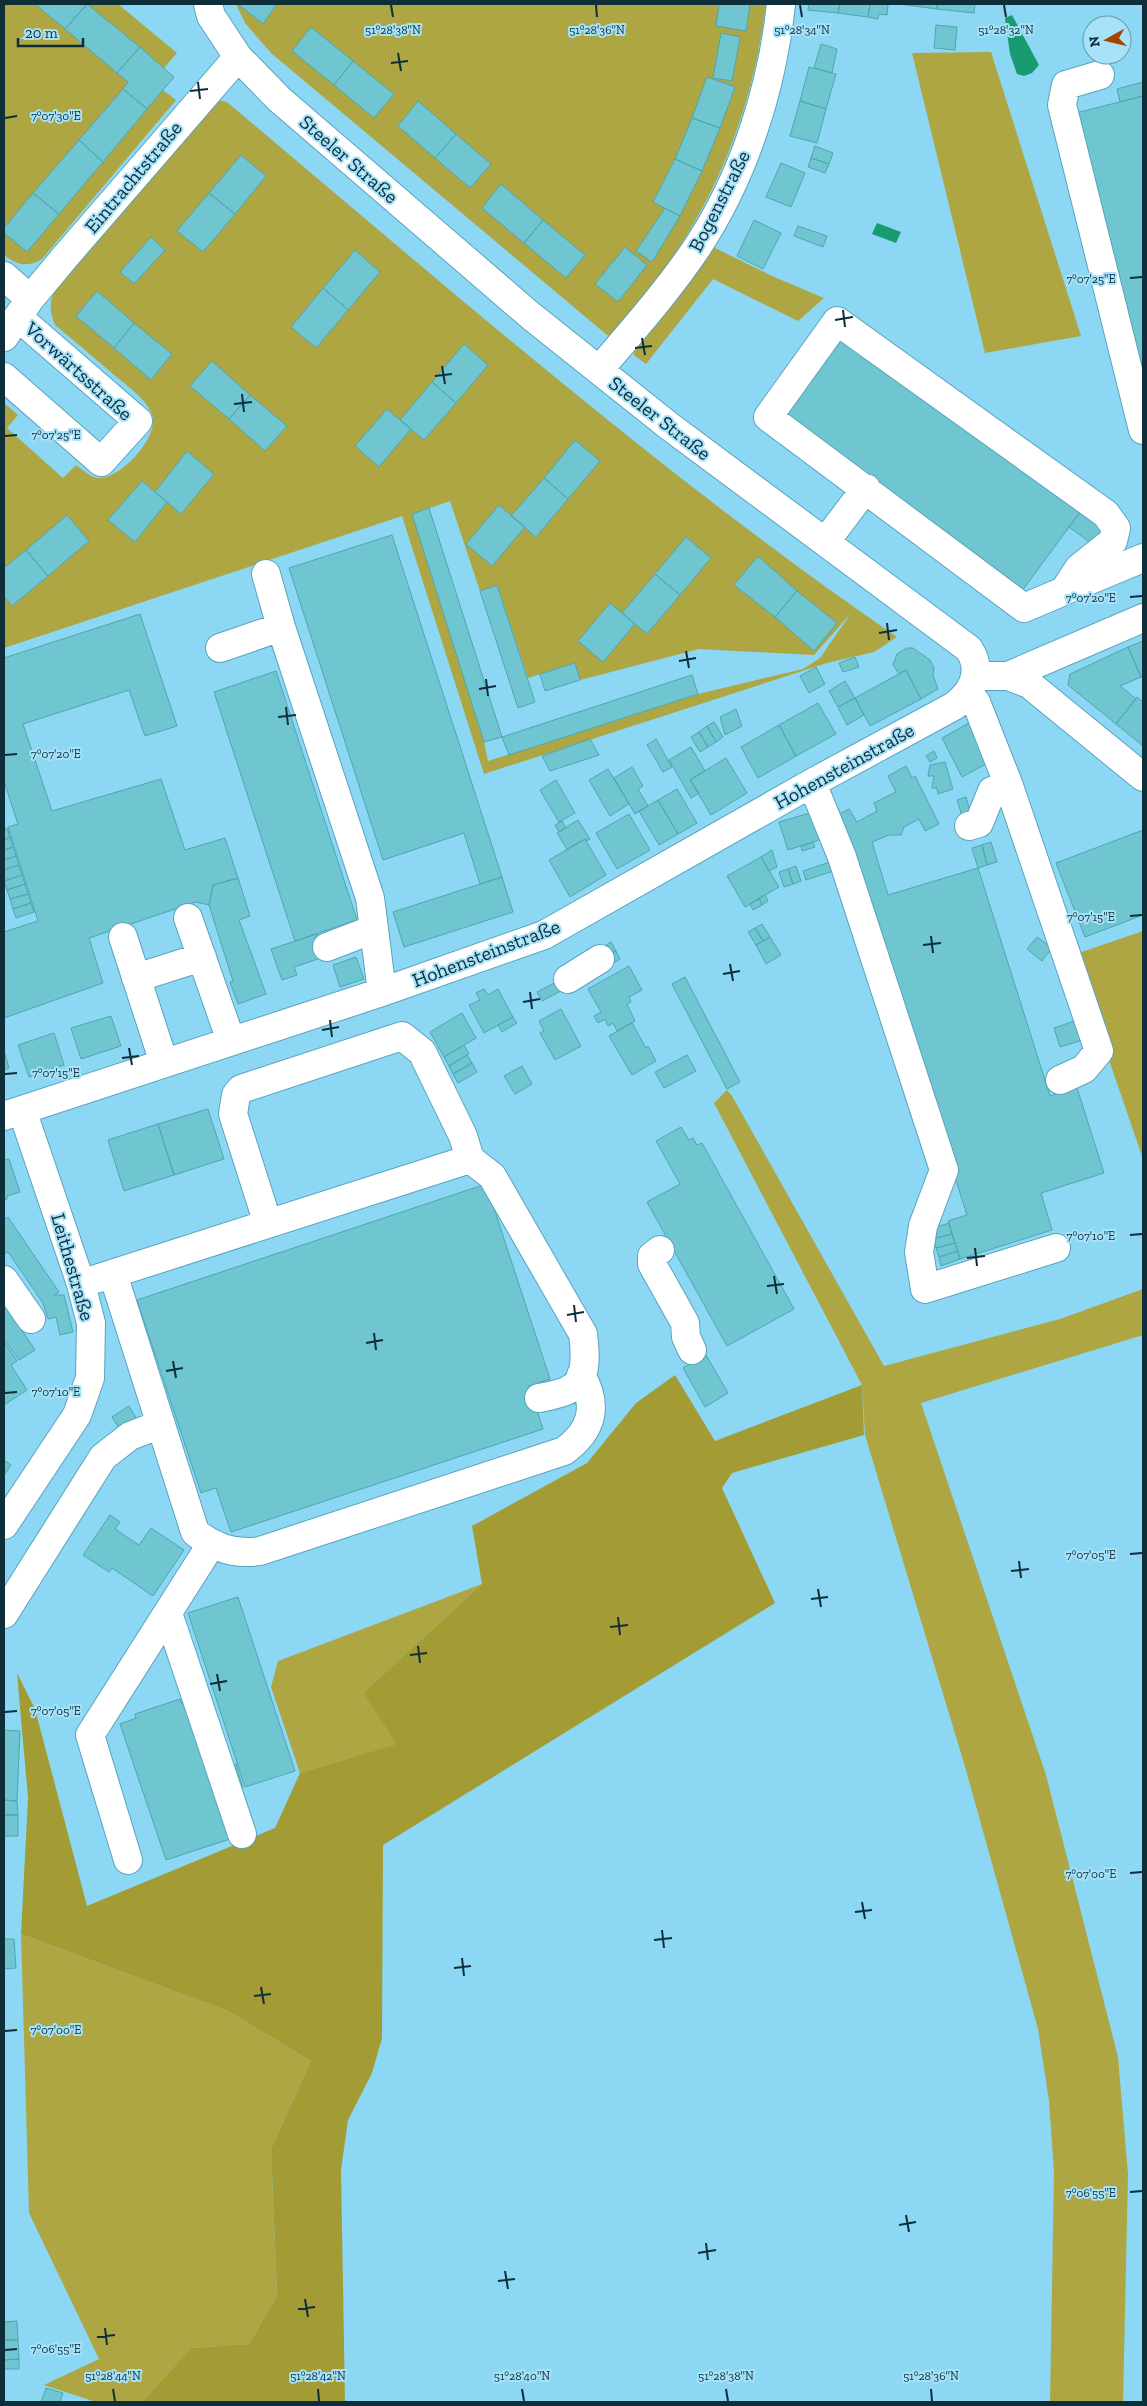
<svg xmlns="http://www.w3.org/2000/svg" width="1147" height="2406" viewBox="0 0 1147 2406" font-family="'Zilla Slab',serif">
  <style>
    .green { fill: #aea642; fill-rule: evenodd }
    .forest { fill: #a39c34 }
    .water { fill: #199b71 }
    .building { fill: #6fc6d0; stroke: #4ea6b0 }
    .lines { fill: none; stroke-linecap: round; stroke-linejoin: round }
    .minor-casing { stroke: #59a3c0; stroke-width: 30 }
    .minor { stroke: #fff; stroke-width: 28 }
    .ticks { fill: none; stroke: #0e2e3a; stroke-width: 2 }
    .labels { text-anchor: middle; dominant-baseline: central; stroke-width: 4; stroke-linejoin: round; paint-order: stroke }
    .street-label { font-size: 20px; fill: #0e2e3a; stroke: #a7e2f9 }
    .ticks-label { font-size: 12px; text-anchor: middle; fill: #0e2e3a; stroke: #a7e2f9; stroke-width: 4; stroke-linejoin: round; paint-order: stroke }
  </style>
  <rect width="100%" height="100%" fill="#8bd7f4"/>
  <path class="green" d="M4,4H118L177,53L164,68L174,77L163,90L176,100L42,259C27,268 17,265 4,255Z
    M236,4H766C749,136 700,236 611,335H607L271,53L245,23Z
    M991,52L1081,336L985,353L912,53Z
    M218,100L227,102C446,286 661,475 897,637L874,652L827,663L484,774L402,516L4,648V403L18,415L7,428L63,478L76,465C82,469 91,478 98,478C120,480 163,434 151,412C143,396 126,385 113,374C94,358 75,341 55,325C50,313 49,304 54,291ZM450,501L480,591L497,585L528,678L574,663L580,680L699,649L814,655L851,613L820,658L803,669L698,694L488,761L484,742L413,514Z
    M709,245L772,276L824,298L798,321L713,279L646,364L634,355V350L661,308Z
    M1143,931V1159L1073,955Z
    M727,1090L732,1096L884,1366L1060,1319L1143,1289V1335L921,1403L1046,1775L1118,2057L1128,2174L1123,2402H1050L1054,2172L1049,2101L1038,2029L966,1770L865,1435L862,1385L714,1103Z
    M482,1584L363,1693L398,1744L300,1773L271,1687L278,1661Z
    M21,1934L228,2011L311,2061L271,2149L277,2296L249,2344L191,2348L142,2402H96L44,2385L99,2359L29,2213Z"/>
  <path class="forest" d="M675,1375L715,1441L862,1385L864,1435L732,1473L722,1488L775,1603L383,1845L382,2038L372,2073L348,2120L341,2170L345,2402H142L191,2348L249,2344L277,2296L271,2149L311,2061L228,2011L21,1934L28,1798L17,1673L35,1709L87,1906L275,1828L300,1773L397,1744L363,1693L482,1584L472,1526L587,1463L636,1403Z"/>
  <path class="water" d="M1012,15L1039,65L1032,73L1024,76L1017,74L1010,54L1005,18Z
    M877,223L901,232L896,243L872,234Z"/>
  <path class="building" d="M35,4H87L65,29Z
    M87,4L140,47L117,73L65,29Z
    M240,4H277L263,24L239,5Z
    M719,4H750L746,31L716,26Z
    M809,4H840L838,13L808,10Z
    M840,4H870L868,17L838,13Z
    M870,4H888L887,15L879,14L878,19L868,17Z
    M899,4H937V9Z
    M937,4H975L974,13L937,9Z
    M936,25L957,27L955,50L934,48Z
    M311,27L353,61L334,85L292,51Z
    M721,33L740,37L732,81L713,78Z
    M821,44L837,49L832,73L814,68Z
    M140,47L174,77L147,109L123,89L128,82L117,73Z
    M353,61L394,94L374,118L334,85Z
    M809,67L836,74L826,109L800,101Z
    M707,77L735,87L720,128L692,118Z
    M1143,82V96L1120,102L1117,89Z
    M123,89L147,109L103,162L79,140Z
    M1143,96V381L1072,114Z
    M418,101L456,134L435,158L398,126Z
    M800,101L826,109L817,143L790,136Z
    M692,118L720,128L702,171L675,159Z
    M456,134L491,164L470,188L435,158Z
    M79,140L103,162L59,214L33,193Z
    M815,146L833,153L829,164L811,158Z
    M241,155L266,176L235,214L209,193Z
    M811,158L829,164L825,173L808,167Z
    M675,159L702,171L680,216L653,202Z
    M781,163L805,173L791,207L766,197Z
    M501,184L543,220L524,243L482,208Z
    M33,193L59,214L27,252L4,233V228Z
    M209,193L235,214L203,252L177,231Z
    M665,208L680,216L652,262L636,251Z
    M543,220L585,255L566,278L524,243Z
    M754,220L781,233L763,269L737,256Z
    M798,226L827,236L823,247L794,236Z
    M151,237L165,250L134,284L120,272Z
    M625,247L647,265L618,302L595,284Z
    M355,250L380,272L348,310L323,288Z
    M323,288L348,310L316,348L291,327Z
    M97,291L134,323L114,348L76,316Z
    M134,323L172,354L151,380L114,348Z
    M840,333L1081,511L1022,591L782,413Z
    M464,344L488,365L456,403L432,382Z
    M212,361L250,395L229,419L190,386Z
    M432,382L456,403L424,440L400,420Z
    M250,395L287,426L265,451L229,419Z
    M387,409L411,429L379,467L355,446Z
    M575,440L600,461L568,499L544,478Z
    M187,451L214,474L181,514L155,492Z
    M544,478L568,499L536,537L511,516Z
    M142,481L167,502L135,542L108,520Z
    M499,505L525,527L492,566L466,544Z
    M429,508L502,737L484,742L412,514Z
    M1081,511L1107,530L1095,546L1069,527Z
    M67,515L89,541L48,576L26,550Z
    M392,535L502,877L480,884L464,833L383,860L289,568Z
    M686,537L711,558L680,595L655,574Z
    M26,550L48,576L12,606L4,596V568Z
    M758,556L797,591L775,617L734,585Z
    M655,574L680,595L647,634L622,613Z
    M497,585L535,702L518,708L480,591Z
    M797,591L837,623L814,651L775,617Z
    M610,603L635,624L603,662L578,641Z
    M140,614L177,726L145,736L129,690L23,724L52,811L161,779L185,850L225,838L238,878L213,885L209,905L196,902L89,938L103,983L4,1018V932L38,921L8,827L18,824L4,781V658Z
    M1143,641V676L1141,677L1128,647Z
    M1128,647L1141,677L1120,686L1136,699L1116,724L1068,685L1070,674Z
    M907,648H913L930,660L934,668L933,675L938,689L921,699L906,670L899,674L893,665L897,654Z
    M855,657L859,667L843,672L839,663Z
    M575,663L580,680L545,691L540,674Z
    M816,667L825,684L809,693L800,676Z
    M906,670L921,699L870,726L855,698Z
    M276,671L357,920L295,941L214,692Z
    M692,675L698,694L509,755L502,737Z
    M845,681L855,698L838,707L829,691Z
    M1137,697L1143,702V746L1116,724Z
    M855,698L864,715L847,725L838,707Z
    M818,703L836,734L796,756L779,725Z
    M736,709L742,726L725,735L720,717Z
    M976,719L993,760L962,777L942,738Z
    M714,722L723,737L716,742L707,726Z
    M779,725L796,756L758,778L741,747Z
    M707,726L716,742L708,747L699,732Z
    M699,732L708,747L700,752L691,737Z
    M590,739L599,755L550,771L542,756Z
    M656,739L672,767L663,772L647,745Z
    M691,747L705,771L690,780L699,793L691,798L669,760Z
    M934,751L937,758L930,762L926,756Z
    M726,758L747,793L711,815L690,780Z
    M945,762L953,789L938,794L937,788H932L934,776H928L930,765Z
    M906,766L912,778L915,776L939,824L925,831L919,819L904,827L901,835H889L872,842L888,895L978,868L1050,1096L1077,1088L1104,1173L1041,1193L1052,1230L960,1259L948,1221L967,1215L852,852L840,831L846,828L839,814L849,809L857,822L877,811L874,803L896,792L888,776Z
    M632,767L643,786L638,789L648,806L635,814L614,778Z
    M608,769L629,804L610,816L589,780Z
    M556,780L575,813L559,822L540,790Z
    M677,789L697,823L678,834L658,800Z
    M966,797L971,814L962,816L957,800Z
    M658,800L678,834L659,845L639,811Z
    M813,812L822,839L788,850L779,822Z
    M629,814L650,850L617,869L596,833Z
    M578,820L590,839L586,841L585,839L567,849L557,833Z
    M562,821L566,828L559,832L555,825Z
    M7,828L10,837L4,840V829Z
    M1143,830V915L1085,937L1056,863Z
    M10,837L13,847L4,850V840Z
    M585,839L606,875L570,897L549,860Z
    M813,842L815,847L802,851L801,846Z
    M991,842L997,862L987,865L982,845Z
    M982,845L987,865L978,868L972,848Z
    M13,847L16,856L4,860V850Z
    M772,850L777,867L769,871L761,857Z
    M16,856L19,865L4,870V860Z
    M761,857L779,887L745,907L727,876Z
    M830,862L833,871L806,880L803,871Z
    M19,865L22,875L4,881V870Z
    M796,866L801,881L793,884L788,869Z
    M788,869L793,884L784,887L779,872Z
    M22,875L25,884L7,890L4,881Z
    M502,877L513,912L404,947L393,912Z
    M238,878L250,916L239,920L266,994L238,1004L230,982L233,981L209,905L213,885Z
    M25,884L28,894L10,899L7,890Z
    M28,894L31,903L13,909L10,899Z
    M765,895L768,901L762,905L759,898Z
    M759,898L762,905L753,910L750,904Z
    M31,903L34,912L16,918L13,909Z
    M762,924L770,937L763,941L755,928Z
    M755,928L763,941L756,945L748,932Z
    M317,934L324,957L294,967L297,975L282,980L271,949Z
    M770,937L781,955L766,964L756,945Z
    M1037,937L1052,948L1042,961L1027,949Z
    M611,942L616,951L600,959L596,951Z
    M616,951L620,959L605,968L600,959Z
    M356,957L364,979L340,987L333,965Z
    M629,966L642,990L629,997L631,1002L627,1004L635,1021L617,1031L613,1023L608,1026L605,1019L598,1023L594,1016L601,1012L588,989Z
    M685,977L740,1082L727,1089L672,984Z
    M554,983L559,992L542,1001L537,992Z
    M484,989L488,995L498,989L513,1017L484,1033L469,1005L480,1000L476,993Z
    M561,1009L581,1046L555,1060L540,1033L544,1031L539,1021Z
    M462,1013L476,1038L444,1057L430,1032Z
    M111,1016L121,1046L81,1059L71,1028Z
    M513,1017L517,1023L502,1032L498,1025Z
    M1080,1019L1086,1039L1060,1047L1054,1028Z
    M632,1023L646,1048L648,1046L656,1061L632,1075L609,1036Z
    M54,1033L64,1065L29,1077L18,1045Z
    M464,1045L469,1054L449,1066L444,1057Z
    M4,1051L9,1068L4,1070Z
    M467,1055L472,1063L453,1074L449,1066Z
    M687,1055L696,1071L664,1088L655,1072Z
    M472,1063L477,1072L458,1083L453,1074Z
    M522,1066L532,1084L515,1094L504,1076Z
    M208,1109L224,1159L174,1175L158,1124Z
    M158,1124L174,1175L124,1191L108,1140Z
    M681,1127L689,1140L693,1138L697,1145L702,1143L794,1309L727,1346L647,1202L680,1184L656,1141Z
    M9,1159L20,1192L7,1196V1199L4,1200V1160Z
    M486,1184L550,1379L529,1386L543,1429L231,1532L216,1488L201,1493L137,1300Z
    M8,1217L59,1292L54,1295H64L73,1332L60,1335L56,1317L48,1319L43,1303L8,1252L4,1254V1220Z
    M949,1223L952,1234L933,1239L930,1229Z
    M952,1234L955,1243L936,1248L933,1239Z
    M955,1243L958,1251L939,1257L936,1248Z
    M958,1251L960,1259L941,1266L939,1257Z
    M4,1304L35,1350L19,1360L4,1339Z
    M4,1342L17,1361L11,1365L27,1390L4,1405Z
    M706,1355L728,1393L705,1407L683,1368Z
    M129,1406L138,1421L121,1431L112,1417Z
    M4,1460L11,1465L4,1475Z
    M110,1515L120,1522L115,1529L139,1545L151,1528L184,1550L153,1596L112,1568L109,1572L83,1555Z
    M238,1597L295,1771L245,1787L188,1613Z
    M180,1699L181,1703L184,1702L230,1839L166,1860L120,1724L136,1718L135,1714Z
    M4,1730L20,1731L17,1801L4,1800Z
    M236,1764L243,1788L237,1790L230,1766Z
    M4,1800L17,1801L18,1815H4Z
    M4,1815H18V1836H4Z
    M4,1939H14L16,1968L4,1969Z
    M17,2321L18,2340H4V2322Z
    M4,2340H18L19,2359L4,2360Z
    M19,2359V2369H4V2360Z
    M46,2388L63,2393L60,2402H41Z"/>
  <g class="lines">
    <g class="minor-casing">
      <path id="minor" d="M1100,75L1066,85L1062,105L1143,430
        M4,276L30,299
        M837,321L1106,514L1116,528L1113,541L1079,568L1064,591L1024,608L768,417Z
        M4,337L30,299L65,257L238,57
        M599,370C632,331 667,292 696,249C744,177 772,89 781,4
        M4,377L101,462L138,421L19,318
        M826,541L866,488
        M266,574L281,627L370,898L382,992
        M1066,590L1143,558
        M220,648L281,627
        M976,676H1008L1029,684L1143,777
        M1008,676L1143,618
        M967,694L976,702L1009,786L1099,1051L1084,1069L1060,1080
        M812,783L842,857L944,1170L923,1226L919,1252L925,1289L1056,1248
        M969,826L979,823L992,791L1009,786
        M188,918L231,1041
        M123,937L164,1063
        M327,947L374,929
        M136,978L202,957
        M568,979L600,959
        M4,1116L382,992L544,935L812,783L954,706C974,691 983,671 969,649L669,426L531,316L279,99L238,57L211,16L208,4
        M268,1224L233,1114L236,1095L241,1089L402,1036L422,1052L463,1136L470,1159L492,1176L583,1334C585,1350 589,1380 570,1389C562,1394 549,1396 539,1398
        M660,1250L652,1256V1264L685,1323L686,1337L692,1350
        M113,1274L195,1532C214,1548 235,1555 260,1551L564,1451C592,1431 599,1406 581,1375
        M96,1279L470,1159
        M4,1280L31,1319
        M4,1525L77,1415L90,1378L91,1323L81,1284L22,1110
        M168,1613L242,1834
        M4,1614L103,1457L130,1436L161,1424
        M128,1860L90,1735L212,1543"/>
    </g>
    <use href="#minor" class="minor"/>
  </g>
  <path class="ticks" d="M391,5L393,17M596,5L597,17M800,5L802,17M1004,5L1006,17M398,53L401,71M391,63L408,61M198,82L200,99M190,91L208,89M5,118L17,116M1130,278L1142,277M843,310L845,327M835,320L853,317M642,338L645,355M635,348L652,346M442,366L445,384M435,376L452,374M242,394L244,412M234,404L252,402M5,436L17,435M1130,597L1142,596M887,623L889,640M879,633L897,630M686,651L689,668M679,661L696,658M486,679L488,696M479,689L496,686M286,707L288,725M278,717L296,715M5,755L17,754M1130,916L1142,915M931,936L933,953M923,945L941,943M730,964L733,981M723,974L740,971M530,992L532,1009M523,1002L540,999M330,1020L332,1037M322,1030L339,1027M129,1048L132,1065M122,1058L139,1056M5,1074L17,1073M1130,1235L1142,1234M975,1248L977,1266M967,1258L985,1256M774,1276L777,1294M767,1286L784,1284M574,1305L576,1322M567,1315L584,1312M374,1333L376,1350M366,1343L383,1340M173,1361L176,1378M166,1371L183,1368M5,1393L17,1392M1130,1554L1142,1553M1019,1561L1021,1578M1011,1571L1029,1569M818,1589L821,1607M811,1599L828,1597M618,1617L620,1635M610,1627L628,1625M418,1646L420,1663M410,1655L427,1653M217,1674L220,1691M210,1684L227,1681M5,1712L17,1711M1130,1873L1142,1872M862,1902L865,1919M855,1912L872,1910M662,1930L664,1948M654,1940L672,1938M462,1958L464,1976M454,1968L471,1966M261,1987L264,2004M254,1996L271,1994M5,2031L17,2030M1130,2192L1142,2191M906,2215L909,2232M899,2225L916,2222M706,2243L708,2260M698,2253L716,2250M505,2271L508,2289M498,2281L515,2279M305,2299L308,2317M298,2309L315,2307M105,2328L107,2345M97,2337L115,2335M5,2350L17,2349M113,2389L115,2401M318,2389L319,2401M522,2389L524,2401M726,2389L728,2401M931,2389L932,2401"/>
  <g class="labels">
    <g class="street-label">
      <text transform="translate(349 159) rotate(41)">Steeler Straße</text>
      <text transform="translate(133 177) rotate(-50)">Eintrachtstraße</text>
      <text transform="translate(719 201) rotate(-63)">Bogenstraße</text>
      <text transform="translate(79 371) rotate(42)">Vorwärtsstraße</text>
      <text transform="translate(660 418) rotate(38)">Steeler Straße</text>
      <text transform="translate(844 766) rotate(-29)">Hohensteinstraße</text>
      <text transform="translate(486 953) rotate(-21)">Hohensteinstraße</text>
      <text transform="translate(73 1267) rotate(74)">Leithestraße</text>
    </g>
  </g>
  <g class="ticks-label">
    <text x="393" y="34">51°28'38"N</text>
    <text x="597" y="34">51°28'36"N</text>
    <text x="802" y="34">51°28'34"N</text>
    <text x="1006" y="34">51°28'32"N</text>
    <text x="56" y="120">7°07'30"E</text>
    <text x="1091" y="283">7°07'25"E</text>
    <text x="56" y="439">7°07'25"E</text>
    <text x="1091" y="602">7°07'20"E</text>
    <text x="56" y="758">7°07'20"E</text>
    <text x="1091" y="921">7°07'15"E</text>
    <text x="56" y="1077">7°07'15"E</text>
    <text x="1091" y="1240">7°07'10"E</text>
    <text x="56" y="1396">7°07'10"E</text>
    <text x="1091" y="1559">7°07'05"E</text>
    <text x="56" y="1715">7°07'05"E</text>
    <text x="1091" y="1878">7°07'00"E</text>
    <text x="56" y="2034">7°07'00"E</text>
    <text x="1091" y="2197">7°06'55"E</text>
    <text x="56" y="2353">7°06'55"E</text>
    <text x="113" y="2380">51°28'44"N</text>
    <text x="318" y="2380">51°28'42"N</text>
    <text x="522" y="2380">51°28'40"N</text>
    <text x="726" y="2380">51°28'38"N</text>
    <text x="931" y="2380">51°28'36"N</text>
  </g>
  <rect width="1147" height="2406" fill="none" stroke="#0e2e3a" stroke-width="10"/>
  <g transform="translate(1107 40) rotate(262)"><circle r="24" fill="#a7e2f9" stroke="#6a9aad"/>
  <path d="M0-4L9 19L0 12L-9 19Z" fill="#a54302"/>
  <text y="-8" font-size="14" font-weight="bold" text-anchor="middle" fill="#0e2e3a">N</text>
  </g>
  <path d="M18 38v8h65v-8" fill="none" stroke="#0e2e3a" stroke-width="2.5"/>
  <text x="25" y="38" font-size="15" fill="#0e2e3a" stroke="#a7e2f9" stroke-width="4" paint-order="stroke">20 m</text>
</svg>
